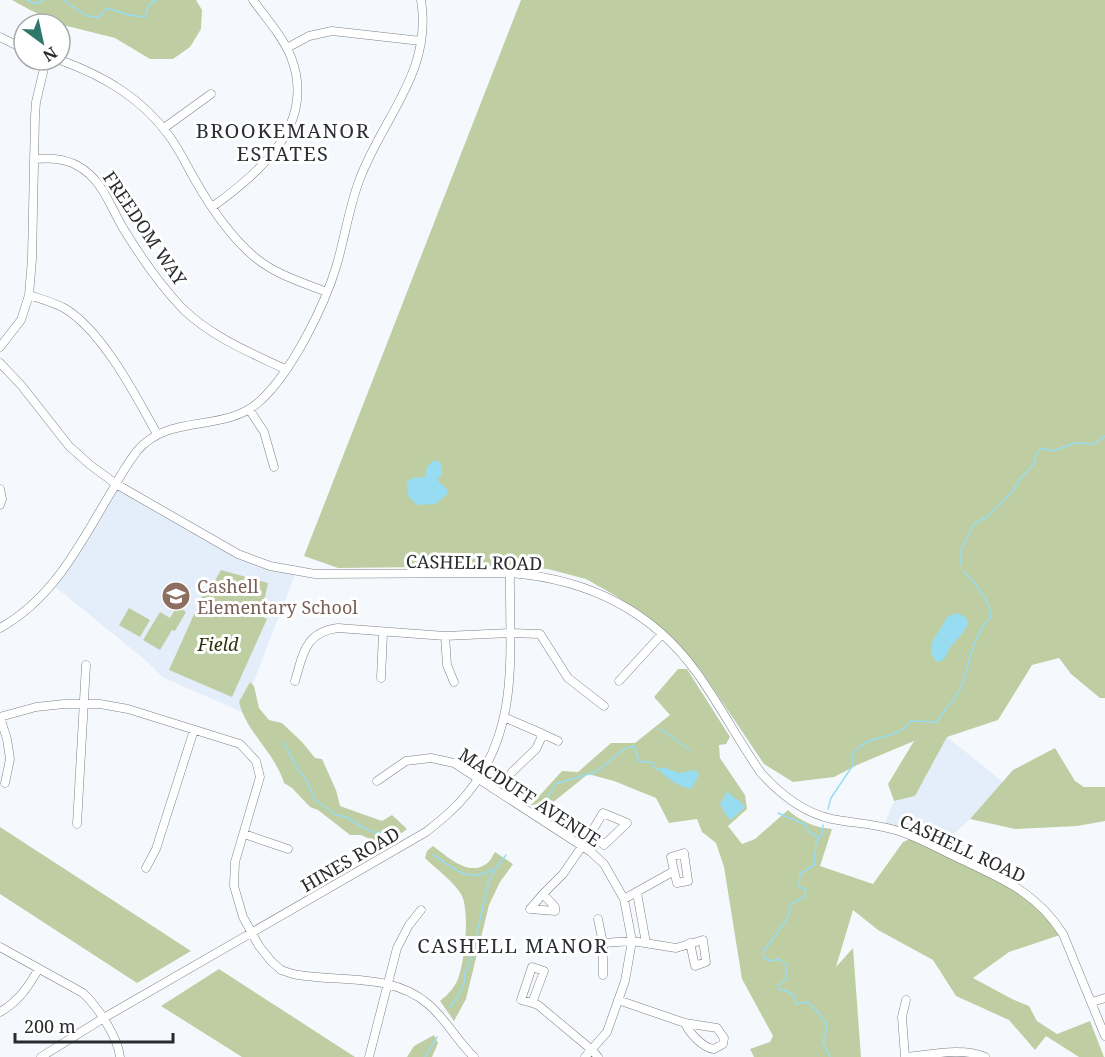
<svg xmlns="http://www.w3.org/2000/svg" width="1105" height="1057" viewBox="0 0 1105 1057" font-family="'Noto Serif',serif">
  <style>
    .built { fill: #e4edfa }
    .green { fill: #bfcea2 }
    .water { fill: #97dcf0 }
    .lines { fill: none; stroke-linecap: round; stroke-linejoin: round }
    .stream { stroke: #97dcf0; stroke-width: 1.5 }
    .minor-casing { stroke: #7d8187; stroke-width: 9 }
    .minor { stroke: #fff; stroke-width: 8 }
    .labels { text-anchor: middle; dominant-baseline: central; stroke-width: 6; stroke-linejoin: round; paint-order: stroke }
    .street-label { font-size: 18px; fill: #292b2d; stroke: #fff }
    .education-label { font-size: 18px; fill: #785e54; stroke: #fff; text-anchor: start }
    .park-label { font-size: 18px; font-style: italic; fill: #28330a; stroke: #fff }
    .neighbourhood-label { font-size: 20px; letter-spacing: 1.5px; fill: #2b2e33; stroke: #fff }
  </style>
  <rect width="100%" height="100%" fill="#f5f9fe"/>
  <path class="built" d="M116,484L213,541L296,572L242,712L164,678L144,659L53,585Z
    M947,737L1003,782L970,819L938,849L883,828L894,801L915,796Z"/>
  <path class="green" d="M12,0H196L202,10L201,29L190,47L173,59H150L115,38L63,25L30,10Z
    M521,0H1105V698H1100L1071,674L1059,658L1032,665L998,720L947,737L915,796L894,801L888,784L914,741L857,765L834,777L793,782L764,764L700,669L668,635L645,615L616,596L586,579L548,569L508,566L338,568L304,556Z
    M221,570L268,583L265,597L254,613L267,619L232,697L169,670L204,592L208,593Z
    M177,606L186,612L175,631L172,630L160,650L143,640L160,612L170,618Z
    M129,608L150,620L140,637L119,625Z
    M678,669H687L730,737L726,744L719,745L720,758L745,795L747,809L728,826L742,844L755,839L788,810C800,821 816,828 832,829L820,866L873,884L903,842L914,837L1015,886L1063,934L1009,952L973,978L1012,999L1029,1006L1037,1021L1057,1034L1090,1021L1104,1057H1079L1046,1036L1035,1050L1009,1020L956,996L933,960L878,930L853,910L836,967L853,948L861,1057H754L750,1049L770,1042L773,1036L742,979L724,867L716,843L702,832L697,819L669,823L656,798L614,781L588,774L546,808L531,805L562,771L578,772L611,743H635L670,715L654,697Z
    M250,682L254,686L259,708L269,720L282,723L302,742L315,758L322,759L336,790L340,806L382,821L392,815L407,829L385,846L361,835H350L318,810L310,807L292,788L284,783C274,751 247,734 239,702Z
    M1055,748L1075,781L1084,787H1105V821L1077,826L1015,829L970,819L1013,770Z
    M0,827L191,951L137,983L0,894Z
    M433,846C447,856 468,877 486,864C490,862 493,855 495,852L513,864L500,882L489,905L466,999L454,1021L440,1001C448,995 456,986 459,976C465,959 470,909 461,894C454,882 435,868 425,858L427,851Z
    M219,969L355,1057H242L161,1006Z
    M434,1035L438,1043L432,1057H407L414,1046Z"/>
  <path class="water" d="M433,461H438L442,467V474L437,480L447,489V494L436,504L417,505L408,496L407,482L412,478L425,477L427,467Z
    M955,613C981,619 960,635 952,645C946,652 948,660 937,662C921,645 941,634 946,618Z
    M662,767L680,773L695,770L699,775L691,789C681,787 664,778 659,769Z
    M728,791C732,799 739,798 745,807L731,820L726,815L720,804Z"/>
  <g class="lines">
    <path class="stream" d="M27,0L35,4L43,0
      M63,0L87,16L99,17L107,8L129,15L145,17L149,4L157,0
      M961,565V550L974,524L988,516L1012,492L1020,479L1034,464L1036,455L1042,448L1053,451L1075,443L1094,444L1105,436
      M659,728L690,750
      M284,743L298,770L307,781L314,799L336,815L346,817L364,828L373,832L392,833
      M541,803L547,799L555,784L596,772L626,748L634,746L639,761L653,763L656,769H659
      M828,809L831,798L853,765L852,755C872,729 894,744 911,721L937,722C943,710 953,703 959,691C971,666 970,637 991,617C990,598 975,585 964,571
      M778,813L806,825L808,831L819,838
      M823,825L822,834L816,842L814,865L800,874L799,887L806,889L805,897L792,903L787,919L763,952L764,958L771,961L779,959L786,964V979L779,985V989C789,992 795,992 796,1004L807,1002L818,1012L827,1026L823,1041L830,1057
      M433,855C454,867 467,885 493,869
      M450,1007C455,1000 462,992 464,983C465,979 463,977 465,973C478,945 480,909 490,878L496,868L506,855
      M425,1057L437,1037"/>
    <g class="minor-casing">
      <path id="minor" d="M0,37L24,49
        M287,48L309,36L332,31L421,41
        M60,60C104,76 142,98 170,137C180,151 187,166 195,180C211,208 232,239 257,259C277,275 304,283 327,292
        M164,128L211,94
        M34,159C49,158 64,158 78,166C102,179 110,206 123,228C140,256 160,285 183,309C212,337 249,352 285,369
        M212,207C261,172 317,124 291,57C283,37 266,18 253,0
        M29,295C41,299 53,302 64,308C102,330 136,396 157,434
        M0,347L21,320L29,295L32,259L35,116L36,102L46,60
        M0,363L21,385L69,446L89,464L116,484L238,554L270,566L315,574L510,573C587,579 651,609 697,673C720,705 738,740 761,773C780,794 804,813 832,819C853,823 875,824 895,830C916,836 935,847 954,856C999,878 1035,890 1063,934L1105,1036
        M249,409L264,432L274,467
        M0,489L2,499L0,505
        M0,628C55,598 82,540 113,489C120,476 128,463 137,451C170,412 224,434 260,401C292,372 325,305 337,264C345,236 349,208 359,181C382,118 433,72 421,0
        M445,636L447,665L454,682
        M381,678L383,633
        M295,681C303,654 305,632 338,628L445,636L510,633L540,634L568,678L604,706
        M619,681L662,634
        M0,717L36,707L64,704H100L128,709L240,744L256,761L260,777L235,862L234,886L243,917L259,946L271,961L281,970L293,974C338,983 391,972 428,1004C446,1019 457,1041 474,1057
        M0,717L7,739L10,759L5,783
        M506,718L543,734L536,749L512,772
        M543,734L558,741
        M377,781L406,761L431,758L454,763L591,852L604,864L624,899L632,941L625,981L607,1032L585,1057
        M603,813L627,823L604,845L591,833Z
        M77,824L86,665
        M244,834L288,849
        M146,868L156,849L194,730
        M637,893L646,943
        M543,894L563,874L591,833
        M543,894L555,907V911L530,909Z
        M624,899L674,871L677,883L688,881L684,853L671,857L674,871
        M598,919L603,943
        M0,947L83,993C97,1006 118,1037 120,1057
        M603,975V943L632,941L676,948L703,940L706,962L695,966L690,943
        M618,1000L685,1023L717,1028L724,1038L723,1044L714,1049C703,1048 689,1033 685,1023
        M1092,1002L1105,998
        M532,1003L521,1000L532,967L544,971L532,1003L538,1005L592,1050L598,1057
        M0,1012C18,1002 28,987 38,970
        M41,1057L102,1019L426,832C441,820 455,809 467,794C521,728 509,653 510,573
        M369,1057L397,948L409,925L421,910
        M905,1057C930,1055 962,1047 985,1057
        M905,1057L902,1017L906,1000"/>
    </g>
    <use href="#minor" class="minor"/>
  </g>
  <defs>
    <g id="school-disc" transform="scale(1.5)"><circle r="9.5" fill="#8d6e63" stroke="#fff"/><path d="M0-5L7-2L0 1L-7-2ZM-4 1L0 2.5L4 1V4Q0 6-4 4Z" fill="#fff"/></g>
  </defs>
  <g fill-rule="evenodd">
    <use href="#school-disc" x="176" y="596"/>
  </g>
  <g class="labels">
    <g class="street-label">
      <text transform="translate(145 228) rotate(56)">FREEDOM WAY</text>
      <text transform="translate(474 562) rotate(1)">CASHELL ROAD</text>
      <text transform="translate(530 797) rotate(33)">MACDUFF AVENUE</text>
      <text transform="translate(963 848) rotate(25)">CASHELL ROAD</text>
      <text transform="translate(350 859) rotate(-30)">HINES ROAD</text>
    </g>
    <g class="education-label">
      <text x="197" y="586">Cashell<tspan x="197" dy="21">Elementary School</tspan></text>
    </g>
    <g class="park-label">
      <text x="218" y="644">Field</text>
    </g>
    <g class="neighbourhood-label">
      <text x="283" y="130">BROOKEMANOR<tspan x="283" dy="23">ESTATES</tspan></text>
      <text x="513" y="945">CASHELL MANOR</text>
    </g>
  </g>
  <g transform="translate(42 42) rotate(147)"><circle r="28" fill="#ffffff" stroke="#a9aaab" stroke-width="1.5"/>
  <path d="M0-4.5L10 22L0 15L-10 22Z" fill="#31766a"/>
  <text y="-9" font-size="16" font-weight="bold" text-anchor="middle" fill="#292b2d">N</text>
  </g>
  <path d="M15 1033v9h158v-9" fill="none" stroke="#292b2d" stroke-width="3"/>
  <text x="24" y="1033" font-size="18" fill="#292b2d" stroke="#ffffff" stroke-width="4.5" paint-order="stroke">200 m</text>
</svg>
